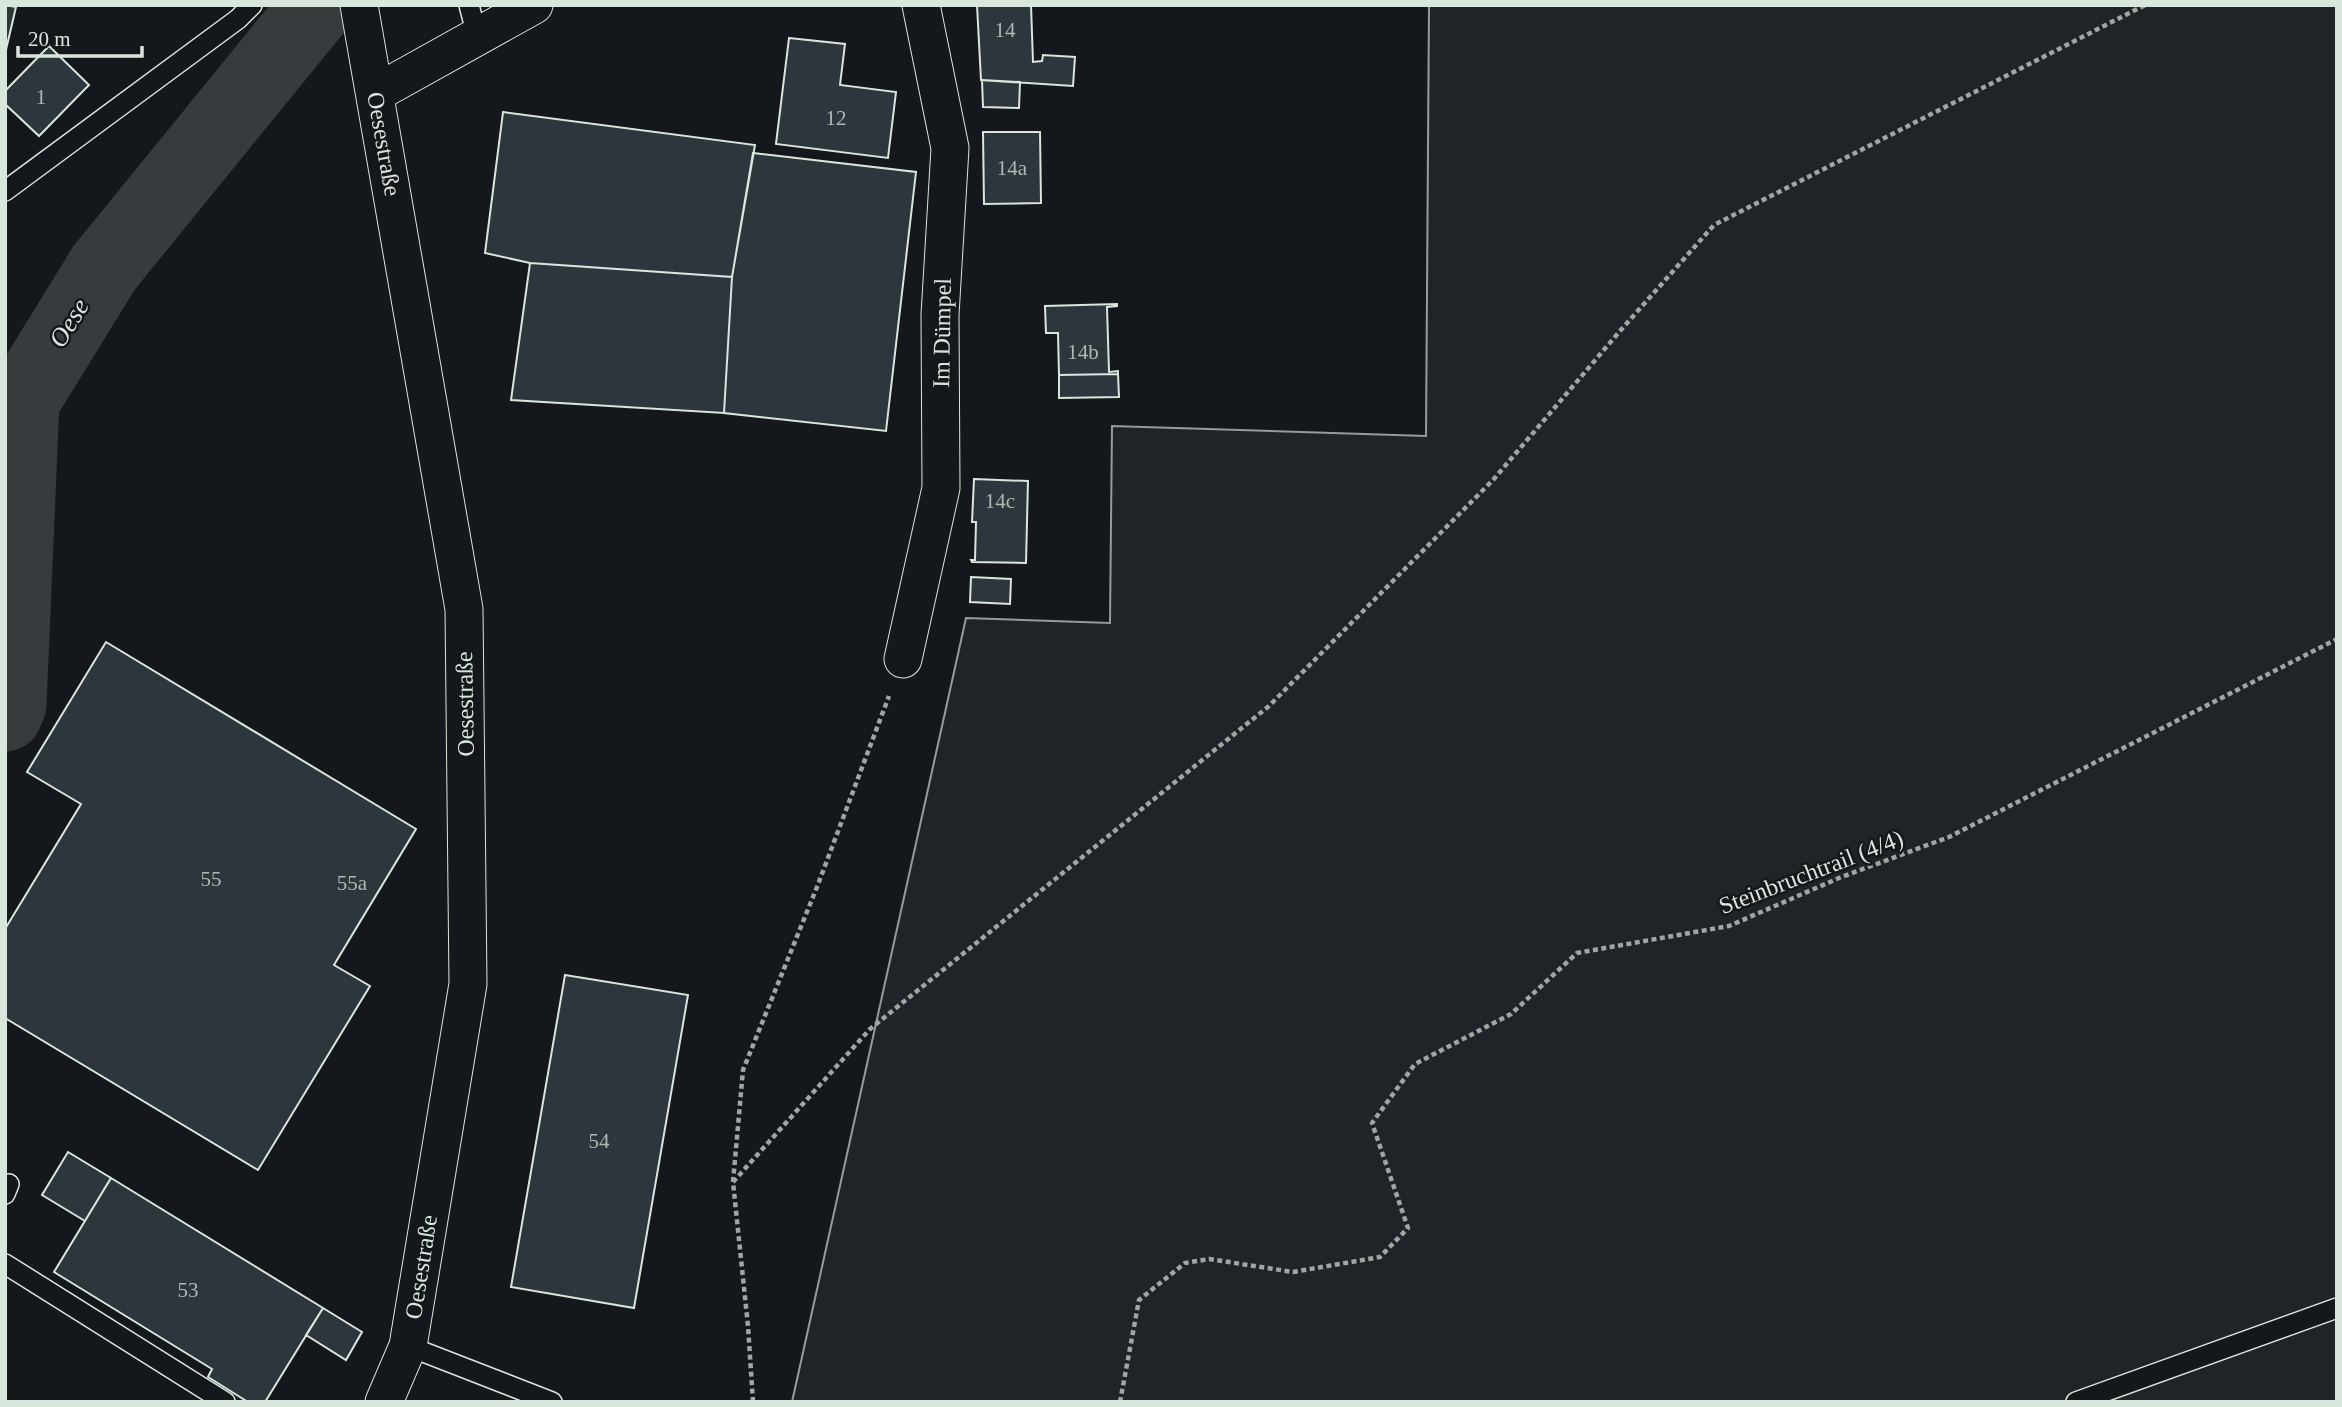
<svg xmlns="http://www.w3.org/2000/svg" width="2342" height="1407" viewBox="0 0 2342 1407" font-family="Georgia,serif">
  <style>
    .green { fill: #202428; stroke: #939e99; stroke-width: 2 }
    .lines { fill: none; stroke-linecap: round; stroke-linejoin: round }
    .river { stroke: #363b3e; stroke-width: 75 }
    .building { fill: #2c363c; stroke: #d8e6dc; stroke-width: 2 }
    .service-casing { stroke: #d8e6dc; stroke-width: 22 }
    .minor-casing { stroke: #d8e6dc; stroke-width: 39 }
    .path { stroke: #9da8a2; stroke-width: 4.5; stroke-dasharray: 5 3.5; stroke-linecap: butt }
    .service { stroke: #14181c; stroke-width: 19 }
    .minor { stroke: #14181c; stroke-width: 37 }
    .labels { text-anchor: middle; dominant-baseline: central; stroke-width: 5; stroke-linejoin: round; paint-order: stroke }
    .number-label { font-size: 21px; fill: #adbab4 }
    .street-label { font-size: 24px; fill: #d8e6dc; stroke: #14181c }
    .water-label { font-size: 26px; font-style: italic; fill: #d8e6dc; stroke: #14181c }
  </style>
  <rect width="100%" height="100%" fill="#14181c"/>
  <path class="green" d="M1429,5H2337V1402H792L966,618L1110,623L1112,426L1426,436Z"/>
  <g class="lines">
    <path class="river" d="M5,714L9,705L22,401L104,268L318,5"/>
  </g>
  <path class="building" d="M5,5L16,7L5,54Z
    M977,5H1031L1033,62L1042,61L1043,55L1075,57L1073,86L981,80Z
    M789,38L845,44L840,85L896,92L888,158L776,144Z
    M49,46L89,85L39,136L5,104V91Z
    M982,80L1020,82L1019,108L983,107Z
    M503,112L755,145L732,277L530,263L485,253Z
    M983,132H1040L1041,203L984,204Z
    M753,153L916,172L886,431L724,413L732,277Z
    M530,263L732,277L724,413L511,400Z
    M1117,304V306L1107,307L1109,372L1118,371V374L1059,375L1058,333H1046L1045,306Z
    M1118,374L1119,397L1059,398V375Z
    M974,479L1028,481L1026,563L972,562L971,560H975L976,522H972Z
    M971,577L1011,579L1010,604L970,602Z
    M106,642L416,829L334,965L370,986L258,1170L5,1018V929L81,804L27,772Z
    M565,975L688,995L634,1308L511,1287Z
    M68,1152L111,1178L85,1221L42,1195Z
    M111,1178L323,1308L265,1402H248L208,1377L212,1369L54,1272Z
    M323,1308L362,1332L346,1360L306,1335Z"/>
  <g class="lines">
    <g class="service-casing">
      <path id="service" d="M469,5L477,36
        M5,191L238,19L252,5
        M5,1194L9,1184
        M5,1264L225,1402
        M408,1346L552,1402
        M2076,1402L2337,1308"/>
    </g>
    <g class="minor-casing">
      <path id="minor" d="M359,5L464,609L468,984L408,1346L384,1402
        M376,93L534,5
        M903,659L941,488L940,315L950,148L921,5"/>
    </g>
    <path class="path" d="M733,1182L870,1029L1269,706L1493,480L1620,331L1714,225L2145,5
      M753,1402L748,1326L733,1182L743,1070L817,887L889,696
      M1120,1402L1139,1300L1185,1263L1209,1259L1293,1272L1380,1257L1408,1228L1372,1123L1415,1064L1511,1014L1577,953L1729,926L1839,878L1949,837L2337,639"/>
    <use href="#service" class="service"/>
    <use href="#minor" class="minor"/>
  </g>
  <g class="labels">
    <g class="number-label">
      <text x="1005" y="30">14</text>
      <text x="41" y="97">1</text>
      <text x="836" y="118">12</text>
      <text x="1012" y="168">14a</text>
      <text x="1083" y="352">14b</text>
      <text x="1000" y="501">14c</text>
      <text x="211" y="879">55</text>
      <text x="352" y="883">55a</text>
      <text x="599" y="1141">54</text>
      <text x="188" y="1290">53</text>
    </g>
    <g class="street-label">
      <text transform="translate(384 144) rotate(80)">Oesestraße</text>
      <text transform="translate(942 333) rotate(-89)">Im Dümpel</text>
      <text transform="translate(465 704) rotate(-91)">Oesestraße</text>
      <text transform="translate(1811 872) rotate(-21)">Steinbruchtrail (4/4)</text>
      <text transform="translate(421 1267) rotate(-81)">Oesestraße</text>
    </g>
    <g class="water-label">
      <text transform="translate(69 323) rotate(-58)">Oese</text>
    </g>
  </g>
  <rect width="2342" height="1407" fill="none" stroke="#d8e6dc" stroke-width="14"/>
  <path d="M18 46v10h124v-10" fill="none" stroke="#d8e6dc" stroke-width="3.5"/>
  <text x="28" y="46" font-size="21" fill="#d8e6dc" stroke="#14181c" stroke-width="5" paint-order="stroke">20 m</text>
</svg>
